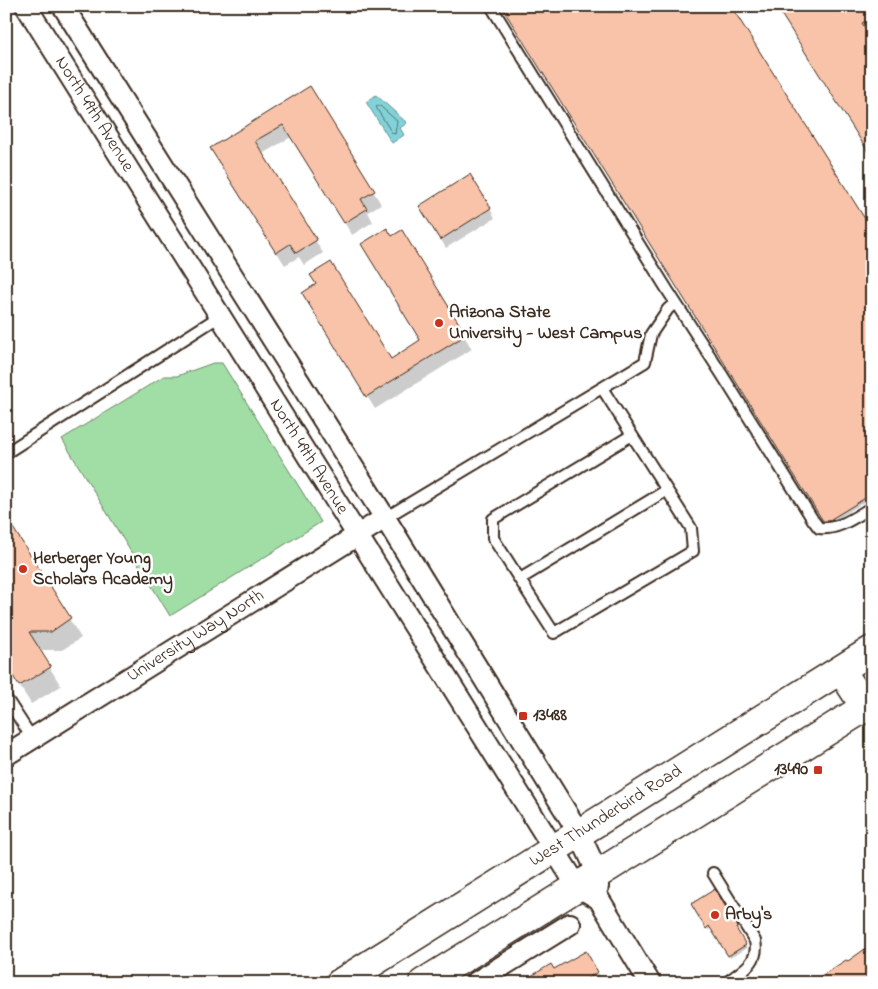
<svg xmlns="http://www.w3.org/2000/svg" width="878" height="989" viewBox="0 0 878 989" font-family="'Indie Flower',sans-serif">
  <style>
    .green { fill: #a0dea6; stroke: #6e8462 }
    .water { fill: #81d3d9; stroke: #658f8e }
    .shadow { fill: #0003 }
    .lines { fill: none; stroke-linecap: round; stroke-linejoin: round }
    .shore { stroke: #576e69; stroke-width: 1 }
    .building { fill: #f8c3a9; stroke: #3b2a1e }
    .service-casing { stroke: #3b2a1e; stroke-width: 14 }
    .minor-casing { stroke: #3b2a1e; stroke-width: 24 }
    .secondary-casing { stroke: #3b2a1e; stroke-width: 31 }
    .service { stroke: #fff; stroke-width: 10 }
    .minor { stroke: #fff; stroke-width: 20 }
    .secondary { stroke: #fff; stroke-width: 28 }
    .poi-dot { fill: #c8321e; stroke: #fff; stroke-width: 2 }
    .labels { text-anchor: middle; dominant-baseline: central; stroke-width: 5; stroke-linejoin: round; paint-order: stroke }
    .street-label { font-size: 18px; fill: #3b2a1e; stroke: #fff }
    .poi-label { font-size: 18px; font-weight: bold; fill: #3b2a1e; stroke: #fff; text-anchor: start }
  </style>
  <rect width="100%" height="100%" fill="#fff"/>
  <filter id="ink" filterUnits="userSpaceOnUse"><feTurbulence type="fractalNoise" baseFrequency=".02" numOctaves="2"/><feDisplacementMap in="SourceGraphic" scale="10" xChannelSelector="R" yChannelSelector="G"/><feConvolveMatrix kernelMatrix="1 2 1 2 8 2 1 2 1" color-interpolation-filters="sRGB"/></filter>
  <g filter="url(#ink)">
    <path class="green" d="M213,363H222L321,522L170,616L62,439L164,376H177Z"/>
    <path class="water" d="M376,95L407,123L400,128L404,135L392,143L366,102Z"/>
    <path class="shadow" d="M502,6L872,232V497L839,518L826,523Z
      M778,6H872V157Z
      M310,88L381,204L368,212L373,222L352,235L291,137L262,154L323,253L304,265L299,257L285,265L219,161Z
      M490,208L495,218L446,248L426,216Z
      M401,232L472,349L375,409L311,306L390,360L421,341L391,238Z
      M8,521L81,638L62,650H39L61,686L31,704L6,664Z
      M714,891L738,930L736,931L747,948L730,958L712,928L708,930L693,904Z
      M585,952L601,978L593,983H534Z"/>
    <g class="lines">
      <path class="shore" d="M377,106H380L397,121L395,134L392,133L377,109Z"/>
    </g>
    <path class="building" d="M501,6H731L872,230V494L828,521H823Z
      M776,6H872V18L862,23L872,38V158Z
      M310,86L375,191L361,199L367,209L344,223L283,125L255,141L317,240L296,253L290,244L276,253L210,148Z
      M470,174L491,208L440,240L419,206Z
      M387,228L392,236L402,230L466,335L366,397L302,293L316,284L310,275L331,262L391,359L420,340L361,244Z
      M6,517L71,618L51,632H29L51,667L19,686L6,665Z
      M715,889L738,927L736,928L746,945L728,956L709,926L706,929L691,904Z
      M872,944V983H810L846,960L848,961Z
      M586,951L598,972L580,983H520L551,964L554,969Z"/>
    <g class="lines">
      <g class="service-casing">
        <path id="service" d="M491,6L668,291L721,373L813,520L819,528C839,530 855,517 872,507
          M602,388L691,528L693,551L554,633L493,538V519L632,435
          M6,453L220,316
          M385,518L645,362L651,334L668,309L675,303
          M520,579L667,490
          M6,698L32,738
          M713,873L755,941C760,963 742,970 726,983"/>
      </g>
      <g class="minor-casing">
        <g id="minor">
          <path id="s1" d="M26,6L577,886L599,899L650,983"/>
          <path d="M63,6L385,518L579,833L598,874V887"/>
          <path id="s2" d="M6,755L385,518"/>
          <path d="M475,983L570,924"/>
        </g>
      </g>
      <g class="secondary-casing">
        <g id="secondary">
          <path d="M841,670L865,707"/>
          <path id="s3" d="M340,983L872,650"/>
          <path d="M423,983L872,703"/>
        </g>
      </g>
      <use href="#service" class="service"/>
      <use href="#minor" class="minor"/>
      <use href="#secondary" class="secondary"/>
    </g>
  </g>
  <g class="poi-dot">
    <circle cx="439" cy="323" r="5"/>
    <circle cx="23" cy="569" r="5"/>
    <rect x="518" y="711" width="10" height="10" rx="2.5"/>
    <rect x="813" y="765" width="10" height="10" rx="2.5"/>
    <circle cx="715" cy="915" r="5"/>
  </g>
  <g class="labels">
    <g class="street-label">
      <text stroke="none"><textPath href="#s1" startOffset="128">North 49th Avenue</textPath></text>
      <text stroke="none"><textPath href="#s1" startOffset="532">North 49th Avenue</textPath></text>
      <text stroke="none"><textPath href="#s2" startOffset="224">University Way North</textPath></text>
      <text stroke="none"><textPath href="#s3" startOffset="314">West Thunderbird Road</textPath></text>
    </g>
    <g class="poi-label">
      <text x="449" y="313">Arizona State<tspan x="449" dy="21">University - West Campus</tspan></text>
      <text x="33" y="559">Herberger Young<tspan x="33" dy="21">Scholars Academy</tspan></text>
      <text x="533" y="716">13488</text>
      <text x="808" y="770" text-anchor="end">13490</text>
      <text x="725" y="915">Arby's</text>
    </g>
  </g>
  <rect width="878" height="989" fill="none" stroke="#fff" stroke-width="25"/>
  <rect x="12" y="12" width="853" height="964" fill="none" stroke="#3b2a1e" stroke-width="2" filter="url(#ink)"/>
</svg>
